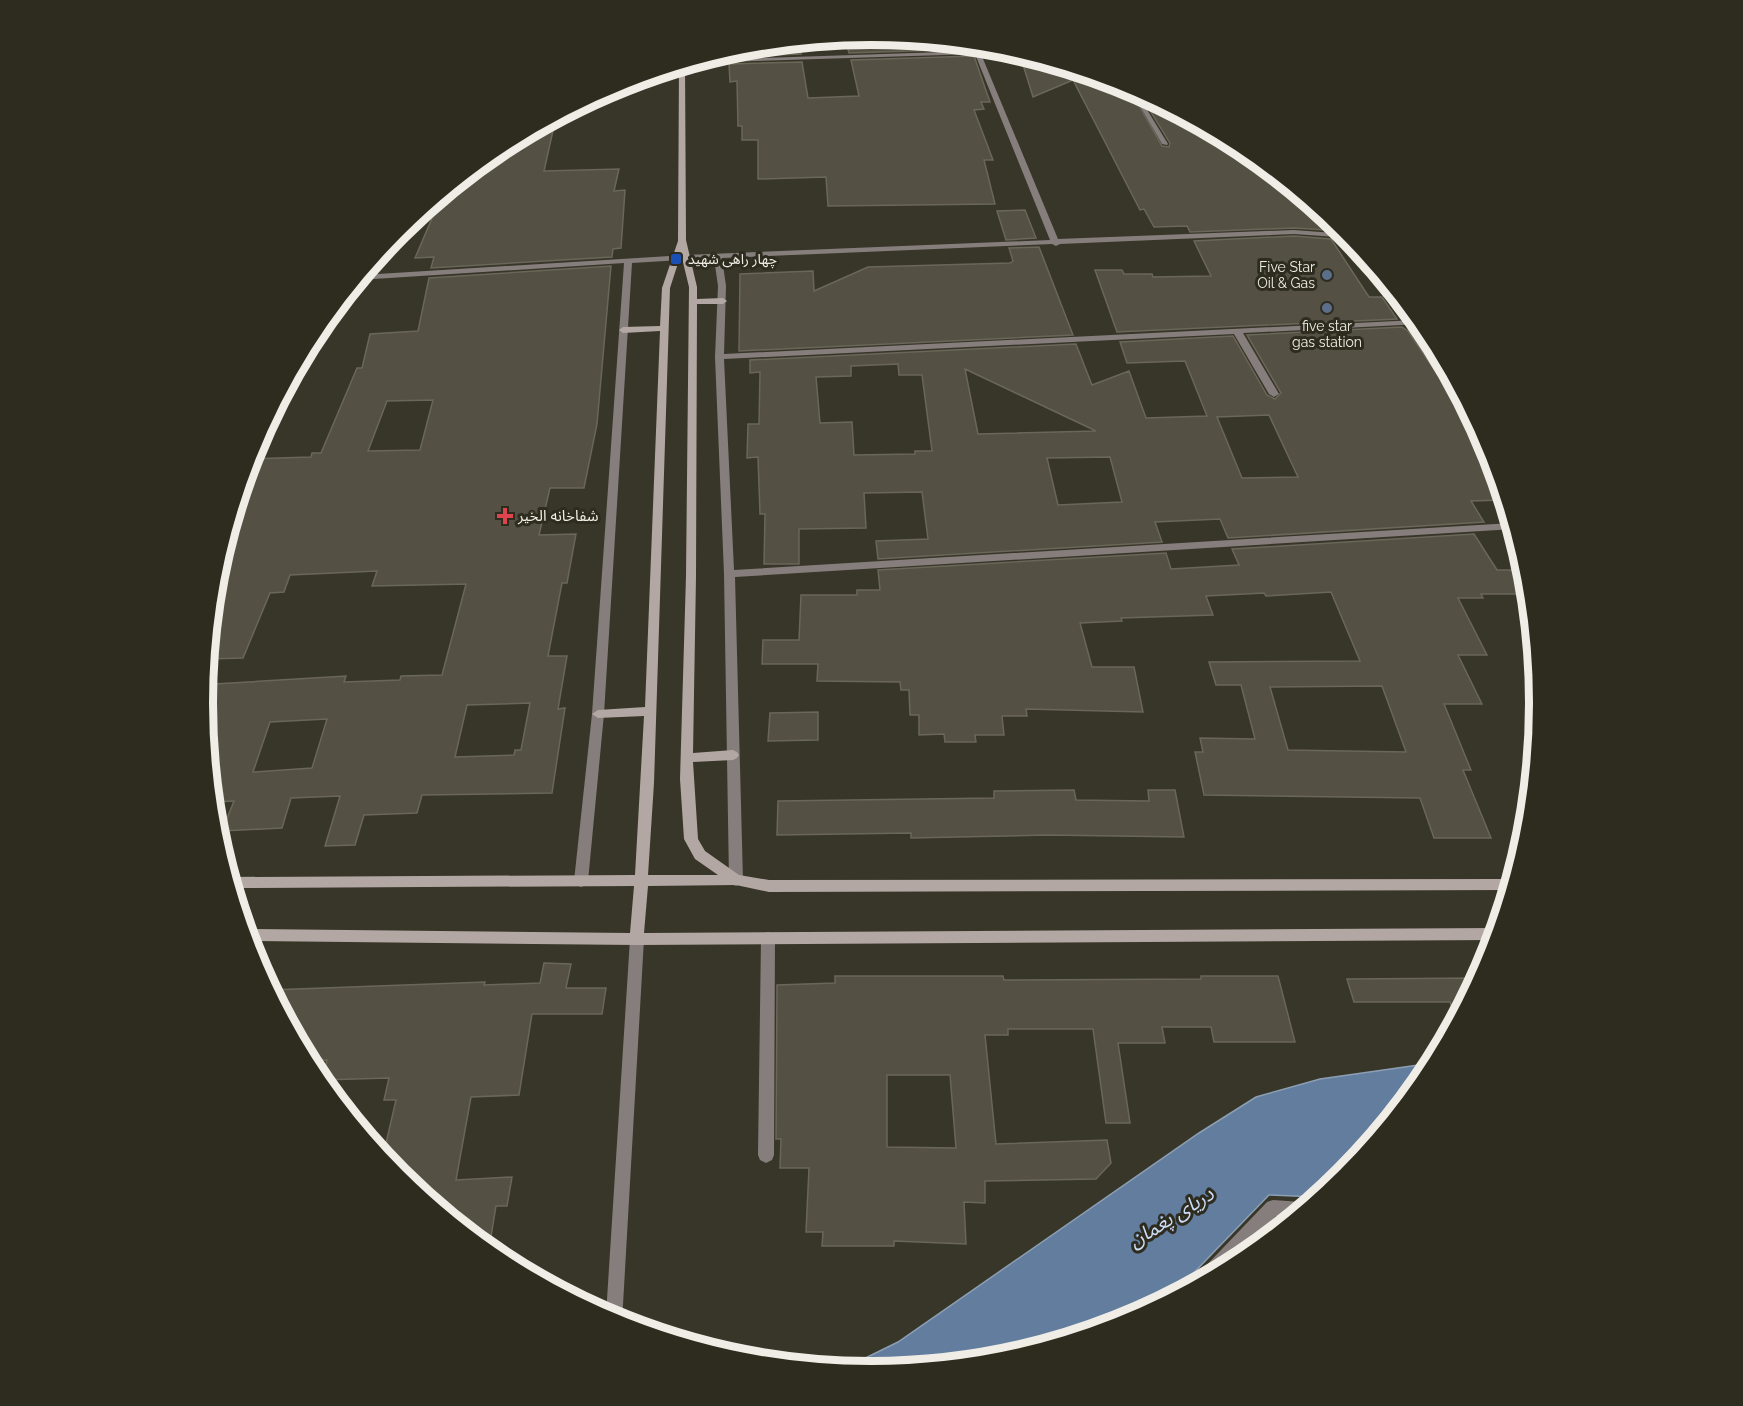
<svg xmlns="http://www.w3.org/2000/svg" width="1743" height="1406" viewBox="0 0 1743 1406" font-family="Raleway,'Noto Sans Arabic',sans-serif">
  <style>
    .water { fill: #627d9e; stroke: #8c9fb3; stroke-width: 1.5 }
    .building { fill: #545144; stroke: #6a6759; stroke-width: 1.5; fill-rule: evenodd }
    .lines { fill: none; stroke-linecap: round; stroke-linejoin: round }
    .street { fill: #867e7c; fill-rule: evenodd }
    .secondary { fill: #b3a7a4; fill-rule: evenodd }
    .transit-dot { fill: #1a4fb4; stroke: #2e2b1f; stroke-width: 2 }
    .service-dot { fill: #5c6f8a; stroke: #2e2b1f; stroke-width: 2 }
    .health-dot { fill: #e0444e; stroke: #2e2b1f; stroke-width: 2 }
    .labels { text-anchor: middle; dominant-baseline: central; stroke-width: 6; stroke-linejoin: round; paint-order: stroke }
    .far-poi-label { font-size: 14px; fill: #efede5; stroke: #2e2b1f; text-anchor: start }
    .poi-label { font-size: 15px; fill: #efede5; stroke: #2e2b1f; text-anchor: start }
    .near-water-label { font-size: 20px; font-style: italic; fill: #ccddf4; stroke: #2e2b1f }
    .rim { fill: none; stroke: #efede5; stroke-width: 8 }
  </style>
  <rect width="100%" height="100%" fill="#383629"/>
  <path class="water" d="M1433,1063L1427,1075L1344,1176L1318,1197L1269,1195L1181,1286L1124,1322L1002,1359L871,1371L843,1369L898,1342L1199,1133L1256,1097L1320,1079Z"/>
  <path class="building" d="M904,38L953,43L974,45L971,49L849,53L846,41L904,40Z
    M799,42L801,54L728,57V51L741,47Z
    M1019,52L1128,86L1162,146L1169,147L1170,143L1138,91L1243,147L1330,219H1318L1326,230L1294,228L1190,232L1187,226L1154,227L1144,209L1140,210L1073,80L1033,97Z
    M974,56L990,102H981L984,109L974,110L993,160H984L995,204L828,206L826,177L758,179V140H742V126H738L737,81L730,82L729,64L802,62L808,98L859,96L851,60Z
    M556,117L544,171L619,169L614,191L625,190L621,248L613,249L612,257L431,268L434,257L415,258L442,195L500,147Z
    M1025,210L1036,238L1006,240L997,211Z
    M1294,236L1331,239L1369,297H1382L1397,319L1117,332L1095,270H1122L1124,274H1152L1153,277L1211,276L1194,241Z
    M1039,247L1073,335L739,351L740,274L813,271L814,291L868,267L1010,263L1013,261L1009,248Z
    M611,266L597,424L584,488H550L539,535L576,534L567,583H562L548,656H567L558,709L565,708L552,793L422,795L417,813L364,815L355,845L325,846L340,796L291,798L282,828L222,831L234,801L213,802L204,712L215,684L346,676L344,682L400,680L401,676L442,675L466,584L372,586L377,571L290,575L284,592L270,593L243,658L207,659L216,572L250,459L311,457L312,453H321L357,368H362L370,334L418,331L429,278ZM433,400L420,450L368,451L387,401ZM530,703L521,750H515L514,755L455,757L467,705ZM327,719L312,768L253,772L270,722Z
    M1402,327L1408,331L1440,378H1449L1455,383L1489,447L1505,500L1471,501L1484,522L1228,538L1220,519L1155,522L1162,542L878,559L876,541L928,539L922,492L864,493L866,528L799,529V564H764L765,514H760L758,457L747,458L748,424H759L760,372L750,373V360L1076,344L1092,385L1129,371L1146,418L1207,416L1185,361L1127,363L1120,342L1233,336L1267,395L1275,399L1281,393L1247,335ZM898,364L899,375H922L932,451H915V454L854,455L852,422L820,423L816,377L851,376V366ZM965,369L1096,431L978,434ZM1269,415L1298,477L1242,478L1217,417ZM1110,457L1122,502L1058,505L1047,458Z
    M1474,534L1497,570H1526L1529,594H1481L1483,598H1458L1487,655H1458L1482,704H1444L1471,770H1463L1491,838H1434L1420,798L1204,795L1195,752H1203L1200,738L1255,739L1241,685H1216L1209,662L1360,661L1331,592L1266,596L1264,593L1206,596L1213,615L1121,618L1122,621L1080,623L1092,667H1134L1143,712L1026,709L1027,716H1002L1004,735H975L976,742H945L944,734L919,735V715H910L909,690H901L900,682L817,681L818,664H762L763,640H799L801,595H857V590H880L878,570L1166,553L1171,569L1239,565L1232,549ZM1382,686L1406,752L1288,750L1270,687Z
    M818,712V740L768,741L770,713Z
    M1074,790L1076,800L1149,801L1148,790H1175L1184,837L1048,835L911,838V833L777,835L778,801L994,798V791Z
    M544,963L571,964L566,988H606L602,1014H532L519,1095L471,1097L456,1180L512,1177L507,1206H496L489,1249L399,1175L383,1156L396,1100H384L389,1078L322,1080L327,1060L308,1061L270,990L485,982L484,985L540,983Z
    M835,976H1003L1004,980L1201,979V976H1278L1295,1042H1214L1211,1027H1162L1165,1043H1118L1130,1123H1106L1093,1029H1008V1035H985L996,1144L1107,1140L1111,1163L1096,1179L985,1181V1203L964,1202L966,1244L894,1241V1246H822L823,1232H806L809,1168H780L781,1139H776L777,985L835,983ZM887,1075H950L956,1148L887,1147Z
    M1479,978L1456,1021L1450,1002H1354L1347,979Z"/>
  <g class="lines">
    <path class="street" d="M976,46L980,50L1009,49L1017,52L981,54L1058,239L1294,230L1347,234L1351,238L1294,234L1060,244L1056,246L1052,244L722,258L726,286L724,354L1417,320L1421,324L1243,333L1279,394L1274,397L1269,394L1234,334L724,359L734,570L1512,523L1514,529L735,577L743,880L741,884L736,886L731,884L729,880L724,574L715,357L718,286L714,258L632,263L604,714L588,881L586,885L581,887L576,885L574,881L592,714L624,263L358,280L362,275L686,255L1050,240L975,54L690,63L700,60L974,51L973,48Z
      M1129,87L1135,90L1168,144L1167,145L1162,144Z
      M768,932L773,934L775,938L774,1155L772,1160L766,1163L760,1160L758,1155L761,938L763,934Z
      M637,933L642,935L644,939L622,1322L606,1315L630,939L632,935Z
      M1273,1200L1302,1202L1308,1205L1293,1218L1276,1216L1229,1266L1198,1283L1196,1279L1199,1273L1267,1202Z"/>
    <path class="secondary" d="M685,64L686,240L697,287V299L723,298L727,301L723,304H697L696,576L693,753L733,750L737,752L739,755L737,758L733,760L693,762L698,839L705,851L739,875L769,880L1513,879L1510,890L769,892L736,885L648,886L644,933L1497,928L1495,940L637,945L248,941L245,930L247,929L630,933L634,886L232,888L229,877L635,875L644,716L598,718L592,714L598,710L645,707L660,331L623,333L619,330L623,327L660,326L662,288L678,241L679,66ZM681,254L689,287L686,576L680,779L684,839L695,859L718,875H648L654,783L670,288Z"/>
  </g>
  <rect class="transit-dot" x="670" y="253" width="12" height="12" rx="3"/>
  <g class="service-dot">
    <circle cx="1327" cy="275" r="6"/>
    <circle cx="1327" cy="308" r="6"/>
  </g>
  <path class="health-dot" d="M502 507h6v6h6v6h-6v6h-6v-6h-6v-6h6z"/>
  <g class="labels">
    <g class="far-poi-label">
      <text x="688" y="259">چهار راهی شهید</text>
      <text x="1315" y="267" text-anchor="end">Five Star<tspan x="1315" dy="16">Oil &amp; Gas</tspan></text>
      <text x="1327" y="326" text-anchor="middle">five star<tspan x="1327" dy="16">gas station</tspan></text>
    </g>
    <g class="poi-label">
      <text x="518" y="516">شفاخانه الخیر</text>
    </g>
    <g class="near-water-label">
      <text transform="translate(1171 1217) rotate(-32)">دریای پغمان</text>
    </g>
  </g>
  <path d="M0 0H1743V1406H0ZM213 703a658 658 0 1 1 1316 0a658 658 0 1 1-1316 0Z" fill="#2e2b1f" fill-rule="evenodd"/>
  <path class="rim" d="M213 703a658 658 0 1 1 1316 0a658 658 0 1 1-1316 0Z"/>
</svg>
